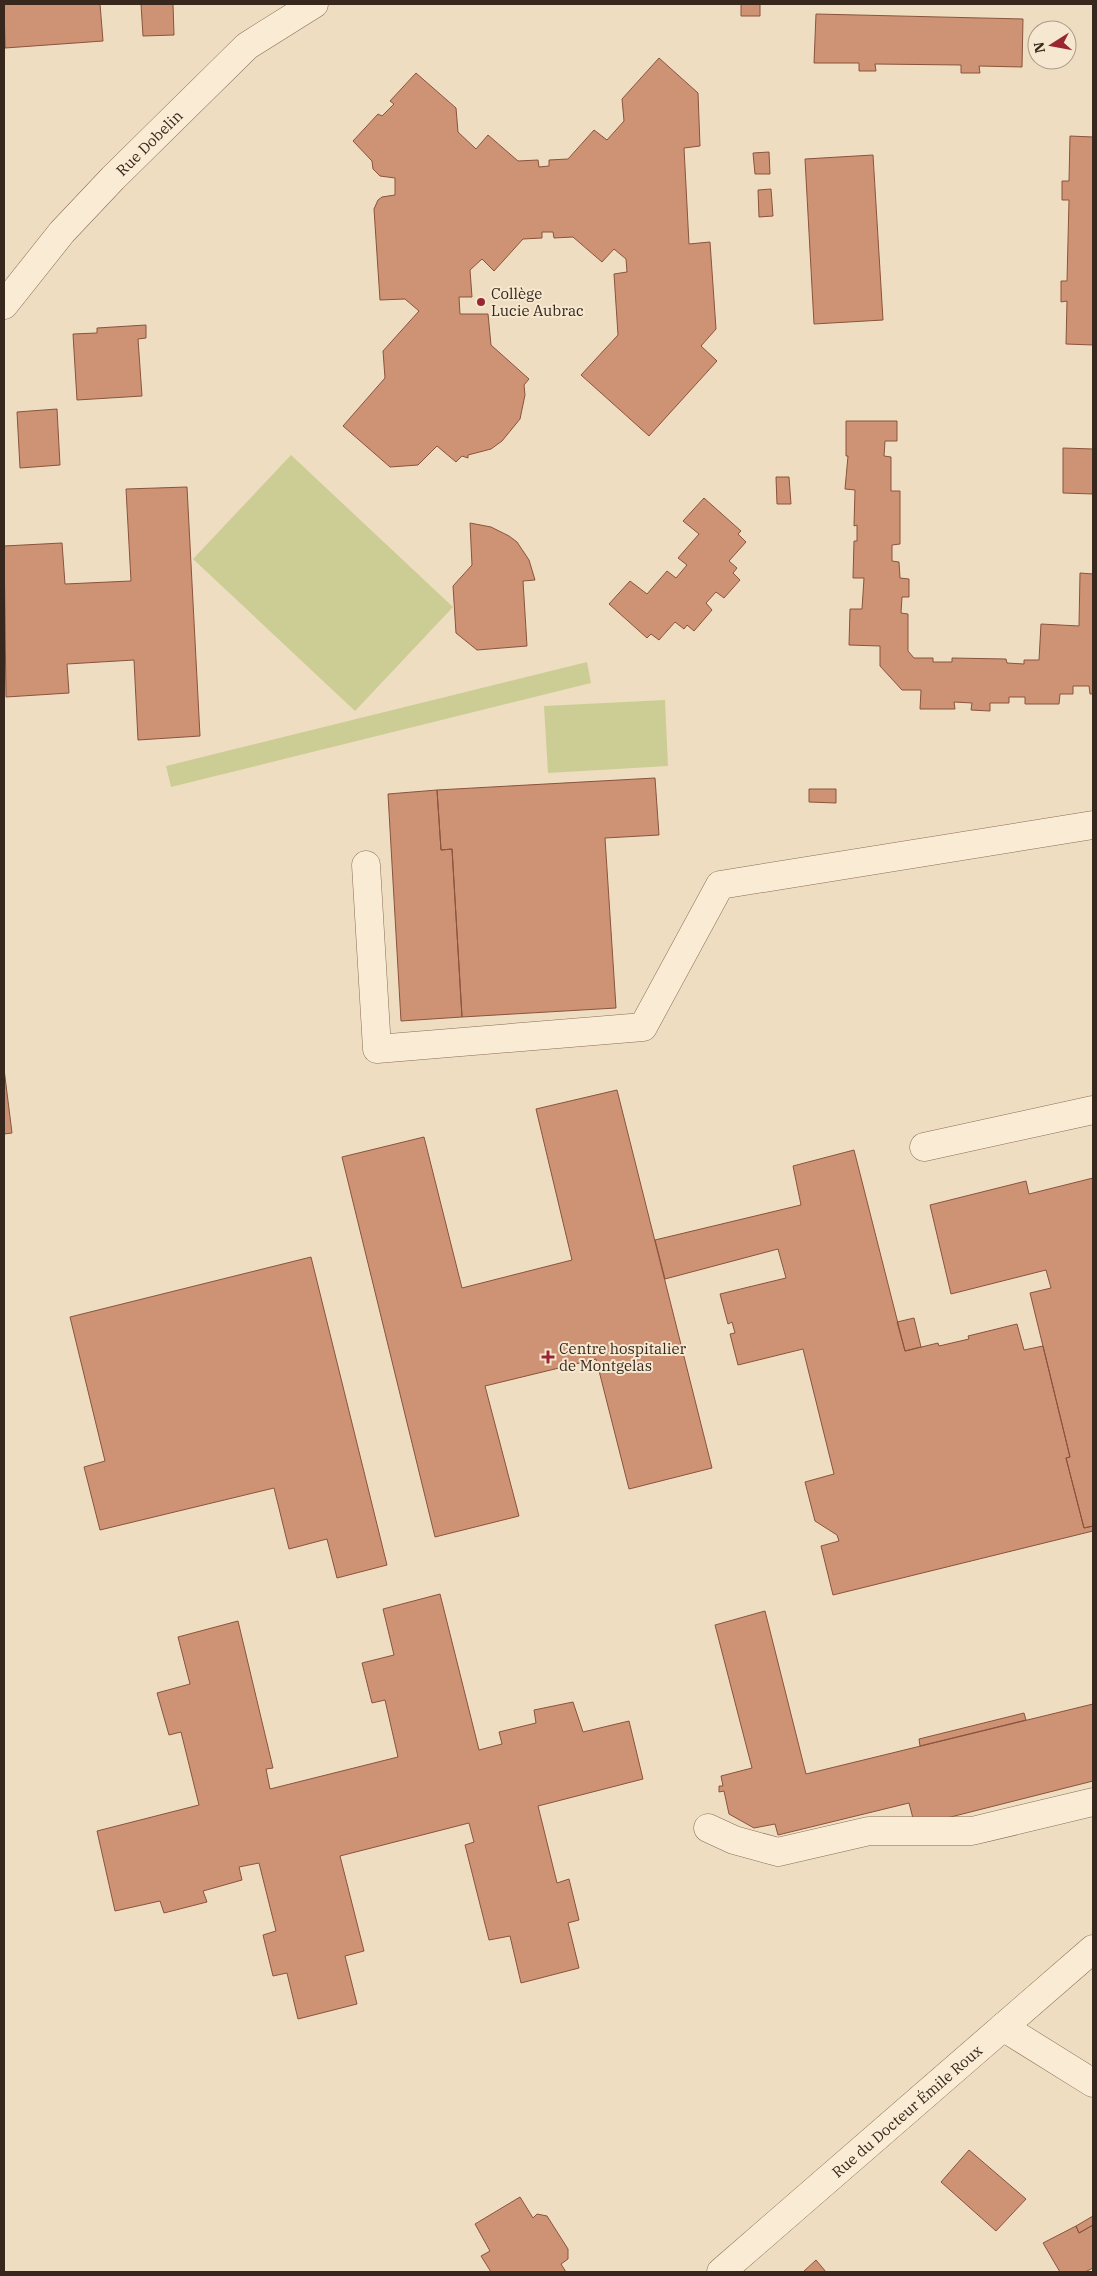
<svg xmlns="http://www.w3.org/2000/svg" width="1097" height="2276" viewBox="0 0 1097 2276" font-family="'IBM Plex Serif',serif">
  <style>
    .green { fill: #cccd94 }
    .building { fill: #ce9275; stroke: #89543d }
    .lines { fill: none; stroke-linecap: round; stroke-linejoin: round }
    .minor-casing { stroke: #896d58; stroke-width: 29 }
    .minor { stroke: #faebd4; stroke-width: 28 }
    .poi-dot { fill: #9a2632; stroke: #f6e8d0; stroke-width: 2 }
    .labels { text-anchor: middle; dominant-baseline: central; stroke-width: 4; stroke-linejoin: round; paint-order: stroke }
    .street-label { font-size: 15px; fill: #38271d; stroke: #f6e8d0 }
    .poi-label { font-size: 15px; fill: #38271d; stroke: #f6e8d0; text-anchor: start }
  </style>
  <rect width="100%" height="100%" fill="#efddc1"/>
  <path class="green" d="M291,455L453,607L355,711L193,559Z
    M587,662L591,683L171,787L166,766Z
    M665,700L668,766L548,773L544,706Z"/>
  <path class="building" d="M4,4H100L103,41L5,48Z
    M141,4H173L174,35L143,36Z
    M741,4H760V16H741Z
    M816,14L1023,19L1022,67L979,66L980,73H961V65L875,64L876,71H859V63H814Z
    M659,58L698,93L700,146L684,148L689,244L710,242L716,329L701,346L717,361L649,436L581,375L618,335L614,274L627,272L626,259L614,249L602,262L573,237L554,238L553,232H542V238L523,239L494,271L482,259L470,270L472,297H459L460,314H488L491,345L529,379L524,385L525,395L520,419L502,441L491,449L468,455V458L462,456L456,462L437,446L418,465L390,467L343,426L385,378L383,351L419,311L405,299L380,300L374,209L378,200L382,197L395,195V178L380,176L373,169L372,161L353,141L378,114L382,116L394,104L390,101L416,73L456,108L458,132L476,149L488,135L518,161L538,160L539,167L549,166V160L568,159L594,130L607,140L624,121L622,99Z
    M1070,136L1093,137V345L1066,344L1067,301L1061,302V281H1067L1069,200H1062V181H1069Z
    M769,152L770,174H755L753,153Z
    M873,155L883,320L814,324L805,159Z
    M771,189L773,216L759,217L758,190Z
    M146,325V338L138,339L142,396L77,400L73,334L97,333V328Z
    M57,409L60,465L20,468L17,412Z
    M846,421H897V441H885L884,456L891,457V491H900V544L892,545V561L899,562L900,578L909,579V597H902L901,613L908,614V651L914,658H933V662H952V658L1006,659L1007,663L1024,664V660H1039L1041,624L1079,626L1080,573L1093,574V694H1090L1089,686H1073V694H1060L1059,704H1025V697H1009V703H990V711L971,710L972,703L954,702L955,709H920L921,690H902L880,666V646L849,645L850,609H862L864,578H853L854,541H857V525L854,526L855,490L845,489L848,456H846Z
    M1063,448L1093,449V494L1063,493Z
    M776,477H789L791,504H777Z
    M187,487L200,736L138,740L134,660L67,664L69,693L6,697L4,546L62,543L65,584L131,581L126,489Z
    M704,498L741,531L738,534L746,542L729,561L737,568L733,573L740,580L724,598L716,592L706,603L712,610L694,631L687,625L684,629L675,622L659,640L651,634L647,638L609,604L630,581L647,594L667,571L676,578L687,565L678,558L699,534L683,521Z
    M470,523L491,527L509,536L517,542L529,560L535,580L523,581L527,646L477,650L456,633L453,586L472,565Z
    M655,778L659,835L605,838L616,1008L462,1017L452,849L441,850L437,790Z
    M809,789H836V803L809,802Z
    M437,790L441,850L452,849L462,1017L401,1021L388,794Z
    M4,1069L12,1133L4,1134Z
    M617,1090L712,1468L629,1489L596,1359L485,1386L519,1516L435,1537L342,1157L424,1137L462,1288L572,1260L536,1109Z
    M854,1150L905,1351L938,1343L939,1346L969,1339L968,1336L1017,1324L1024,1350L1043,1346L1070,1457L1066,1458L1084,1528L1093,1526V1531L833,1595L821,1546L839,1541L837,1535L815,1521L805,1482L834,1474L803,1349L738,1365L730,1334L735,1333L732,1322L728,1324L720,1294L786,1278L778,1249L665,1279L655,1240L801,1205L793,1166Z
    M1093,1178V1526L1084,1528L1066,1458L1070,1457L1030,1293L1051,1288L1046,1270L951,1294L930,1205L1026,1181L1029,1194Z
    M311,1257L387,1565L337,1578L327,1539L289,1549L274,1488L100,1530L84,1467L105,1461L70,1317Z
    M914,1318L921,1347L905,1351L897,1322Z
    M440,1594L479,1750L502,1744L499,1732L536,1723L534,1710L573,1702L583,1732L629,1721L643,1779L538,1806L557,1883L569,1879L579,1920L568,1923L579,1968L521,1983L510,1936L489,1940L465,1845L474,1842L469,1823L340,1856L364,1951L345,1956L357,2004L298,2019L287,1973L273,1976L263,1935L276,1931L259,1863L239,1867L242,1880L203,1891L207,1902L164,1913L160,1901L115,1911L97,1831L199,1805L181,1732L169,1735L157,1693L190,1684L178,1637L238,1621L273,1768L266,1769L270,1789L398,1757L385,1700L372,1703L362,1663L394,1655L383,1609Z
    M765,1611L806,1774L1093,1704V1781L915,1826L909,1803L778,1835L775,1824L754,1828L729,1814L724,1791L719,1792V1786H723L721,1776L752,1768L715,1625Z
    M1024,1713L1026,1720L920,1746L919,1739Z
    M969,2150L1026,2199L996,2231L941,2182Z
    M520,2197L533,2218L537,2214L547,2216L568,2249V2259L561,2264L566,2272H491L481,2256L490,2251L475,2224Z
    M1093,2216V2225L1079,2233L1076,2226Z
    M1093,2225V2268L1085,2272H1060L1043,2243L1076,2226L1079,2233Z
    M816,2260L826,2272H803Z"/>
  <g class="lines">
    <g class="minor-casing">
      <g id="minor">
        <path id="s1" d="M4,305L62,232L113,178L247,46L314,4"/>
        <path d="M366,865L377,1049L643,1027L720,885L1093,825"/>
        <path d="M924,1147L1093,1110"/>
        <path d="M708,1828L734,1840L778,1852L869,1831H972L1093,1802"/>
        <path d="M1003,2027L1093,2083"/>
        <path id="s2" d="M721,2272L1093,1949"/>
      </g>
    </g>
    <use href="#minor" class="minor"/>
  </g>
  <g class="poi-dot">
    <circle cx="481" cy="302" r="5"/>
    <path d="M545.5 1349.5h5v5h5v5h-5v5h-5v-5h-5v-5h5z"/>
  </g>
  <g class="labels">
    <g class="street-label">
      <text stroke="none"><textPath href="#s1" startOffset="218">Rue Dobelin</textPath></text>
      <text stroke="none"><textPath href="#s2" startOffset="246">Rue du Docteur Émile Roux</textPath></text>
    </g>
    <g class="poi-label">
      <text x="491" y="293">Collège<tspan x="491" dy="17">Lucie Aubrac</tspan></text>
      <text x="559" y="1348">Centre hospitalier<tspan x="559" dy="17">de Montgelas</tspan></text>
    </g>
  </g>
  <rect width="1097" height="2276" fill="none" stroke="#38271d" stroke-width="10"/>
  <g transform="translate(1052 45) rotate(259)"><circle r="24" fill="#f6e8d0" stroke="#aa9b88"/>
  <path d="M0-4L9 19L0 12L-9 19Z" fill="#9a2632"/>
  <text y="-8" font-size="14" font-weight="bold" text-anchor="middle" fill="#38271d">N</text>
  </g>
</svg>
